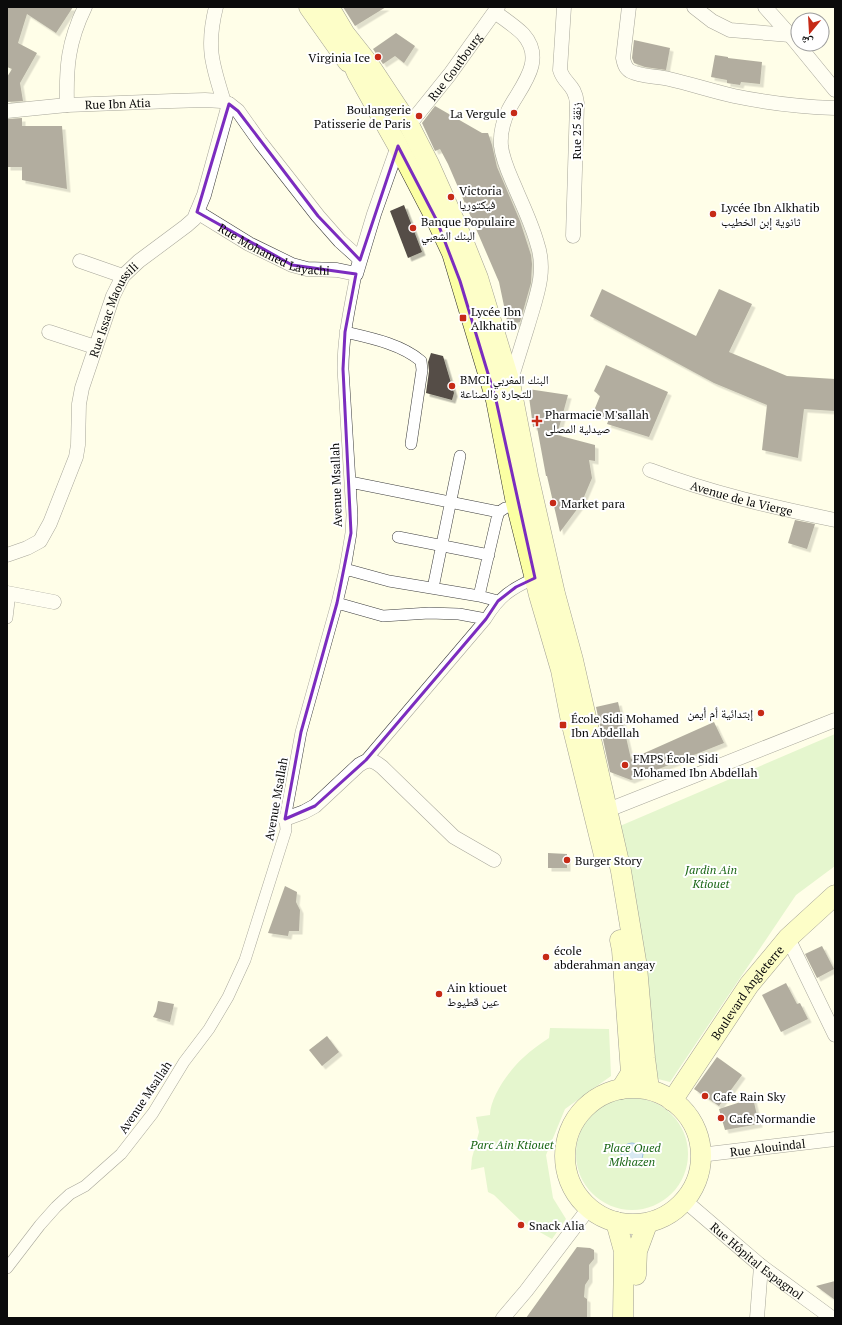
<svg xmlns="http://www.w3.org/2000/svg" width="842" height="1325" viewBox="0 0 842 1325" font-family="'PT Serif','Noto Naskh Arabic',serif">
  <style>
    .green { fill: #c5edaf }
    .water { fill: #a7cffc; stroke: #2877da }
    .building { fill: #544e46; filter: url(#shadow) }
    .lines { fill: none; stroke-linecap: round; stroke-linejoin: round }
    .pedestrian-casing { stroke: #3e3e3e; stroke-width: 12 }
    .minor-casing { stroke: #3e3e3e; stroke-width: 15 }
    .secondary-casing { stroke: #2d2d2d; stroke-width: 21 }
    .pedestrian { stroke: #fff; stroke-width: 11 }
    .minor { stroke: #fff; stroke-width: 14 }
    .secondary { stroke: #fbffa3; stroke-width: 20 }
    .marked { fill: none; stroke: #7b2cbf; stroke-width: 3; stroke-linejoin: round }
    .poi-dot { fill: #c62a17; stroke: #fff; stroke-width: 1.5 }
    .labels { text-anchor: middle; dominant-baseline: central; stroke-width: 4; stroke-linejoin: round; paint-order: stroke }
    .poi-label { font-size: 12px; fill: #0b0b0b; stroke: #fff; text-anchor: start }
    .street-label { font-size: 12px; fill: #0b0b0b; stroke: #fff }
    .park-label { font-size: 12px; font-style: italic; fill: #1b6716; stroke: #fff }
  </style>
  <defs>
    <filter id="shadow"><feDropShadow dx="3.5" dy="3.5" stdDeviation="0" flood-color="#0004"/></filter>
  </defs>
  <rect width="100%" height="100%" fill="#fffee8"/>
  <path class="green" d="M835,734V866L796,895L670,1082L654,1078L620,826Z
    M550,1028L609,1029L611,1076L565,1109L546,1155L553,1198L566,1219L552,1239L522,1222L494,1195L488,1192L484,1167L471,1170L472,1158L479,1132L476,1117L490,1115C490,1097 510,1069 524,1057C531,1050 540,1044 549,1038Z
    M576 1154a56 56 0 1 1 112 0a56 56 0 1 1-112 0Z"/>
  <path class="water" d="M621 1154a11 11 0 1 1 22 0a11 11 0 1 1-22 0Z"/>
  <path class="building" d="M7,7H73L56,33L27,14L18,43L37,53L20,83L23,101L7,102V77L12,69L7,67Z
    M343,7H386L355,26Z
    M396,33L415,46L404,63L395,56L383,64L373,49Z
    M634,40L670,48L666,70L645,67L634,63L632,58Z
    M715,55L728,57V58L762,62L760,84L741,82L740,85L727,83V80L711,77Z
    M435,106L482,133H488L492,145L497,167L520,221L531,255L532,264L531,283L520,322L508,325L499,282L448,164L440,149L435,151L422,123Z
    M22,118V126H62L67,189L22,180V167H7V119Z
    M404,205L422,252L408,258L390,211Z
    M602,289L696,336L719,289L752,304L729,352L787,376L835,379V411L804,409L798,458L762,450L767,405L714,383L590,316Z
    M431,353L443,356L454,393L452,400L426,393L429,371L428,362Z
    M606,365L668,392L649,437L607,424L609,419L593,413L600,396L594,391Z
    M528,389L568,395L557,435L595,445V461L589,460L592,478L581,504L560,532L547,476H546L537,427H533Z
    M795,520L815,524L807,549L788,543Z
    M618,702L631,759L714,722L724,743L631,780L610,772L596,707Z
    M548,853L567,854V868H548Z
    M285,886L297,892L296,902L300,910L299,931H289L288,936L268,933Z
    M822,946L834,969L817,978L805,954Z
    M786,983L797,1004L800,1003L808,1019L781,1032L762,995Z
    M158,1001L174,1004L170,1022L153,1017L156,1011Z
    M327,1036L339,1052L322,1066L309,1050Z
    M717,1057L742,1075L719,1106L694,1089Z
    M753,1098L759,1124L725,1130L719,1109Z
    M577,1247L590,1248L594,1250V1259L589,1265V1279L585,1285L584,1297L587,1299V1318H526Z
    M835,1281V1300L816,1286Z"/>
  <g class="lines">
    <g class="pedestrian-casing">
      <path id="pedestrian" d="M345,332C371,338 401,344 421,361L422,370L411,444
        M350,482L499,512
        M398,537L489,555
        M345,569L389,581L479,596L498,601
        M433,588L460,456
        M479,596L497,518L499,512L505,508
        M337,603L383,616L429,613L459,614L486,619
        M7,618L10,593
        M366,760L486,619C500,596 511,589 535,578
        M7,1268L40,1225L56,1207L70,1194L85,1186L121,1154L153,1113L184,1062L209,1029L228,997L245,960L286,830L285,819L301,732L337,603L345,569L351,533L352,515L350,482L343,369C343,335 350,307 356,274"/>
    </g>
    <g class="minor-casing">
      <g id="minor">
        <path d="M216,7C206,47 212,64 224,102"/>
        <path d="M564,7L560,70C564,84 575,84 577,103L573,236"/>
        <path d="M629,7L623,58C624,63 625,68 630,71C641,77 657,76 669,79C691,84 712,91 734,96C768,103 801,107 835,108"/>
        <path d="M694,7L712,21L730,30L790,35"/>
        <path d="M765,7L790,35L835,90"/>
        <path d="M495,12C504,19 515,26 523,34C547,61 520,87 508,111C503,122 500,134 501,146C503,163 511,177 517,192C524,208 532,225 537,243C547,272 536,297 528,325C522,344 516,364 510,383"/>
        <path d="M67,105C66,67 68,42 85,7"/>
        <path id="s1" d="M7,111L67,105L172,101L205,100L221,101L229,104L238,111L260,142L318,216L340,241L360,259"/>
        <path id="s2" d="M409,125L450,74L498,7"/>
        <path id="s3" d="M197,212L249,244L292,265L307,269L337,270L356,274L374,214L398,146"/>
        <path d="M80,261L123,276"/>
        <path d="M49,332L95,347"/>
        <path id="s4" d="M650,470C711,493 772,507 835,520"/>
        <path id="s5" d="M7,555L27,548L40,541L50,523L76,457L78,445L79,404L82,388L113,296L123,276L139,261L186,226L194,219L204,195L229,104"/>
        <path d="M7,593L54,602"/>
        <path d="M608,810L835,720"/>
        <path d="M285,819L304,812L315,806L359,765C369,758 373,760 382,767L454,837L494,860"/>
        <path d="M788,938L835,1035"/>
        <path id="s6" d="M700,1155L835,1139"/>
        <path id="s7" d="M684,1200L761,1266L832,1318"/>
        <path d="M503,1318L526,1291L589,1208"/>
        <path d="M757,1318L761,1266"/>
      </g>
    </g>
    <g class="secondary-casing">
      <g id="secondary">
        <path d="M309,7L348,62"/>
        <path d="M329,7L345,34L368,63L409,125L429,164L462,238L478,278L510,383L528,475L555,594L573,660L621,871L637,967L645,1058L649,1089"/>
        <path d="M345,45L357,73L398,146L437,221L452,253L496,400L516,503L539,595L561,670L571,721L604,855"/>
        <path d="M620,940L622,950L631,1073L621,1089"/>
        <circle cx="633" cy="1156" r="68"/>
        <path id="s8" d="M672,1101L749,985L788,938L835,895"/>
        <path d="M616,1222L624,1251L623,1318"/>
        <path d="M636,1275L637,1251L647,1224"/>
      </g>
    </g>
    <use href="#pedestrian" class="pedestrian"/>
    <use href="#minor" class="minor"/>
    <use href="#secondary" class="secondary"/>
  </g>
  <path d="M0 0H842V1325H0ZM229,104L238,111L318,216L360,260L398,146L437,221L460,281L496,400L535,578L516,587L498,601L486,619L366,760L315,806L285,819L301,732L337,603L351,533L343,369L345,332L356,274L292,265L197,212Z" fill="#fffee8" fill-opacity=".55" fill-rule="evenodd"/>
  <path class="marked" d="M229,104L238,111L318,216L360,260L398,146L437,221L460,281L496,400L535,578L516,587L498,601L486,619L366,760L315,806L285,819L301,732L337,603L351,533L343,369L345,332L356,274L292,265L197,212Z"/>
  <g class="poi-dot">
    <circle cx="378" cy="57" r="4"/>
    <circle cx="514" cy="113" r="4"/>
    <circle cx="419" cy="116" r="4"/>
    <circle cx="451" cy="197" r="4"/>
    <circle cx="713" cy="214" r="4"/>
    <circle cx="413" cy="228" r="4"/>
    <rect x="459" y="314" width="8" height="8" rx="2"/>
    <circle cx="452" cy="386" r="4"/>
    <path d="M535 415h4v4h4v4h-4v4h-4v-4h-4v-4h4z"/>
    <circle cx="553" cy="503" r="4"/>
    <circle cx="761" cy="713" r="4"/>
    <rect x="559" y="721" width="8" height="8" rx="2"/>
    <circle cx="625" cy="765" r="4"/>
    <circle cx="567" cy="860" r="4"/>
    <circle cx="546" cy="957" r="4"/>
    <circle cx="439" cy="994" r="4"/>
    <circle cx="705" cy="1096" r="4"/>
    <circle cx="721" cy="1118" r="4"/>
    <circle cx="521" cy="1225" r="4"/>
  </g>
  <g class="labels">
    <g class="poi-label">
      <text x="370" y="57" text-anchor="end">Virginia Ice</text>
      <text x="411" y="109" text-anchor="end">Boulangerie<tspan x="411" dy="14">Patisserie de Paris</tspan></text>
      <text x="506" y="113" text-anchor="end">La Vergule</text>
      <text x="459" y="190">Victoria<tspan x="459" dy="14">فيكتوريا</tspan></text>
      <text x="721" y="207">Lycée Ibn Alkhatib<tspan x="721" dy="14">ثانوية إبن الخطيب</tspan></text>
      <text x="421" y="221">Banque Populaire<tspan x="421" dy="14">البنك الشعبي</tspan></text>
      <text x="471" y="311">Lycée Ibn<tspan x="471" dy="14">Alkhatib</tspan></text>
      <text x="460" y="379">BMCI البنك المغربي<tspan x="460" dy="14">للتجارة والصناعة</tspan></text>
      <text x="545" y="414">Pharmacie M'sallah<tspan x="545" dy="14">صيدلية المصلى</tspan></text>
      <text x="561" y="503">Market para</text>
      <text x="753" y="713" text-anchor="end">إبتدائية أم أيمن</text>
      <text x="571" y="718">École Sidi Mohamed<tspan x="571" dy="14">Ibn Abdellah</tspan></text>
      <text x="633" y="758">FMPS École Sidi<tspan x="633" dy="14">Mohamed Ibn Abdellah</tspan></text>
      <text x="575" y="860">Burger Story</text>
      <text x="554" y="950">école<tspan x="554" dy="14">abderahman angay</tspan></text>
      <text x="447" y="987">Ain ktiouet<tspan x="447" dy="14">عين قطيوط</tspan></text>
      <text x="713" y="1096">Cafe Rain Sky</text>
      <text x="729" y="1118">Cafe Normandie</text>
      <text x="529" y="1225">Snack Alia</text>
    </g>
    <g class="street-label">
      <text stroke="none"><textPath href="#s2" startOffset="74">Rue Goutbourg</textPath></text>
      <text stroke="none"><textPath href="#s1" startOffset="111">Rue Ibn Atia</textPath></text>
      <text transform="translate(576 131) rotate(-90)">Rue 25 زنقة</text>
      <text stroke="none"><textPath href="#s3" startOffset="87">Rue Mohamed Layachi</textPath></text>
      <text stroke="none"><textPath href="#s5" startOffset="282">Rue Issac Maoussili</textPath></text>
      <text transform="translate(336 485) rotate(-92)">Avenue Msallah</text>
      <text stroke="none"><textPath href="#s4" startOffset="96">Avenue de la Vierge</textPath></text>
      <text transform="translate(276 799) rotate(-80)">Avenue Msallah</text>
      <text stroke="none"><textPath href="#s8" startOffset="132">Boulevard Angleterre</textPath></text>
      <text transform="translate(145 1097) rotate(-56)">Avenue Msallah</text>
      <text stroke="none"><textPath href="#s6" startOffset="68">Rue Alouindal</textPath></text>
      <text stroke="none"><textPath href="#s7" startOffset="95">Rue Hôpital Espagnol</textPath></text>
    </g>
    <g class="park-label">
      <text x="711" y="869">Jardin Ain<tspan x="711" dy="14">Ktiouet</tspan></text>
      <text x="512" y="1144">Parc Ain Ktiouet</text>
      <text x="632" y="1147">Place Oued<tspan x="632" dy="14">Mkhazen</tspan></text>
    </g>
  </g>
  <rect width="842" height="1325" fill="none" stroke="#0b0b0b" stroke-width="16"/>
  <g transform="translate(810 32) rotate(198)"><circle r="19" fill="#ffffff" stroke="#9d9d9d"/>
  <path d="M0-3L7 15L0 10L-7 15Z" fill="#c62a17"/>
  <text y="-6" font-size="11" font-weight="bold" text-anchor="middle" fill="#0b0b0b">ش</text>
  </g>
</svg>
